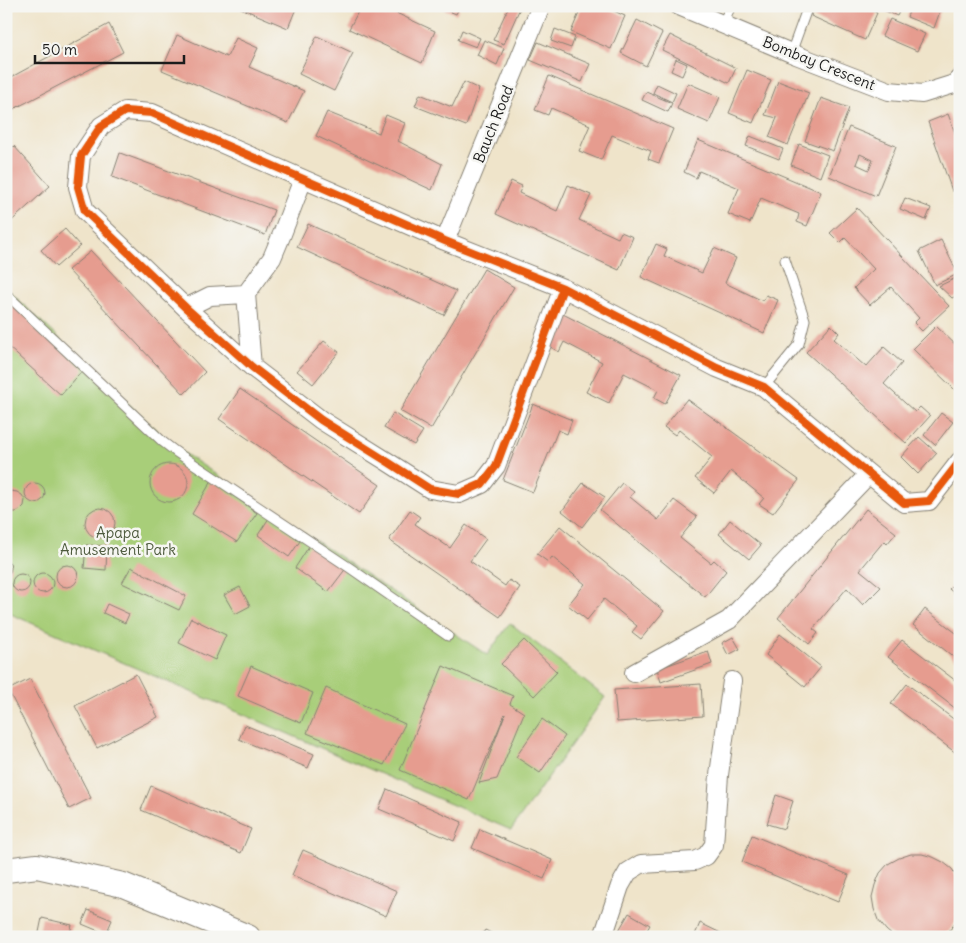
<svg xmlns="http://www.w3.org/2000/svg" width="966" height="943" viewBox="0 0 966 943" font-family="Delius,sans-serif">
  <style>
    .green { fill: #a8ce79; stroke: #62754a }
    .building { fill: #e69c8f; fill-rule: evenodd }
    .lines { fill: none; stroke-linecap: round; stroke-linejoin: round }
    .service-casing { stroke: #868073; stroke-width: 11 }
    .minor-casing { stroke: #868073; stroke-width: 20 }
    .secondary-casing { stroke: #868073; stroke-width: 26 }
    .service { stroke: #fff; stroke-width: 9 }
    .minor { stroke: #fff; stroke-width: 18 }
    .secondary { stroke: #fff; stroke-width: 24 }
    .cycleway-casing { stroke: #f6f6f2; stroke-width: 11 }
    .cycleway { stroke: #e8590c; stroke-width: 8 }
    .labels { text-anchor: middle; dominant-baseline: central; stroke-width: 5; stroke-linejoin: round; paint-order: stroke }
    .street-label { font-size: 15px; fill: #1c1c1c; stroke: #f6f6f2 }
    .park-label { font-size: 15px; fill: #4d5a3d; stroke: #f6f6f2 }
  </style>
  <rect width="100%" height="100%" fill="#f6f6f2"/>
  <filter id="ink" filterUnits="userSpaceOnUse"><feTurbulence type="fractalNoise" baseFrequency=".02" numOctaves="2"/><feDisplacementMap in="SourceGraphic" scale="10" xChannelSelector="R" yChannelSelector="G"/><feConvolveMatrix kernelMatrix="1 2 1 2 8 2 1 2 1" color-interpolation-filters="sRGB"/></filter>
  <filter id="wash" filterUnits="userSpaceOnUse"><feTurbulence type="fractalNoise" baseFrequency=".0096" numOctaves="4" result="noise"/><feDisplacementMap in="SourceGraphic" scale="20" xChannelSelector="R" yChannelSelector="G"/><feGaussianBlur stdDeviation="1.12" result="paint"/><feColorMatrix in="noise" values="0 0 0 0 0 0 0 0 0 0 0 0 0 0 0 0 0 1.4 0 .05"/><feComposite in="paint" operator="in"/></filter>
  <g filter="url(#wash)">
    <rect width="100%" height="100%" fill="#efe4ca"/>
    <path class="green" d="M6,288L172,445L487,655L510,623L605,697L511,830L6,612Z"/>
    <g id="blocks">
      <path class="building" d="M236,6H297L288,28Z
        M361,6H381L435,31L422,63L349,29Z
        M437,6H460L456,14Z
        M509,6H515L520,8L504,44L493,40Z
        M582,6H603L625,16L611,49L571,32Z
        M816,6H863L877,13L865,40L811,16Z
        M882,6H902L897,16L881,9Z
        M911,6H942L934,28L907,17Z
        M890,19L925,34L917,51L882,36Z
        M637,20L662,33L646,66L621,53Z
        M109,24L123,52L6,113V80Z
        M555,29L575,37L571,48L551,41Z
        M462,30L480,38L476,47L458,40Z
        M177,35L227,57L236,38L258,48L249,67L304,91L288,123L162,70Z
        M670,35L736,68L729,83L662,50Z
        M317,36L353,53L334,91L299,74Z
        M484,40L504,48L497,65L477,55Z
        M538,42L590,64L582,82L530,60Z
        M676,59L687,64L682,76L671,71Z
        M747,70L771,80L753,123L729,113Z
        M549,76L673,129L659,163L648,159L651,151L612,135L601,160L579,151L590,125L551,108L548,115L535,110Z
        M778,81L809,93L788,145L769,137L777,118L765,115Z
        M464,82L479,89L466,126L415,106L420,94L452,107Z
        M688,83L720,97L709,123L677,109Z
        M657,84L676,93L672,102L653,93Z
        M646,92L672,103L668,112L642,100Z
        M821,98L849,108L833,151L805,141Z
        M327,112L379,133L386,115L405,123L398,141L442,164L432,190L316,136Z
        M948,114L960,146V190L952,191L928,122Z
        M849,127L896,146L876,196L829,176ZM860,154L873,160L869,170L856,164Z
        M750,136L783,149L779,159L746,146Z
        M698,140L821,192L807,226L797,222L799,214L761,198L750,223L728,214L739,188L699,171L696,178L684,172Z
        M799,144L828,155L820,177L791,165Z
        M14,146L50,186L6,226V153Z
        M120,153L274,210L265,235L112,177Z
        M511,181L522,186L519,193L557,211L568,185L591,195L579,220L618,238L621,232L633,237L619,270L496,214Z
        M905,198L931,208L926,220L900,209Z
        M857,208L949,306L922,331L914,323L919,318L891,287L870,305L854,288L874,269L845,238L840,243L830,233Z
        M308,224L456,291L444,315L297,247Z
        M65,229L80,246L56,267L41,250Z
        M941,240L958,274L935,285L919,251Z
        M656,244L667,249L664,256L702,273L714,248L736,258L725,283L763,301L766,295L778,300L764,333L641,277Z
        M91,251L205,372L184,394L68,270Z
        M484,269L514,287L431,429L400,411Z
        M958,277L960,281V294L952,298L939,286Z
        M6,298L84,369L61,395L6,345Z
        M563,314L681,375L665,404L654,398L658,390L624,373L609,403L586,392L602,362L564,342L559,352L547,345Z
        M831,325L839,333L834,339L866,367L884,347L902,363L884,384L915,412L920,407L930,416L906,443L806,352Z
        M936,326L960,349V384L955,390L913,349Z
        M324,341L339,352L313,384L297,371Z
        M240,389L380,485L359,514L219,419Z
        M687,399L799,480L773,513L759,504L764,498L731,471L714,493L695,478L712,457L679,430L675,435L664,427Z
        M533,404L572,420L567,434L558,430L533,492L503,480Z
        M393,413L423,431L414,445L384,428Z
        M941,413L953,422L935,445L924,435Z
        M919,437L937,453L918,474L901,457Z
        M150 483a19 19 0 1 1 38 0a19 19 0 1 1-38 0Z
        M212,480L257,513L237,542L192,514Z
        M25 493a10 10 0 1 1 20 0a10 10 0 1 1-20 0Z
        M583,483L605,497L582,527L562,511Z
        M622,483L634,492L630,497L658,520L674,500L697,517L680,538L711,563L714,560L726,571L705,597L600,510Z
        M11,491L17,492L22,495L25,500L24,506L20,510L16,512H12L6,508V495Z
        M85 523a15 15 0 1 1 30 0a15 15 0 1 1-30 0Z
        M866,509L896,533L887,544L884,541L860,570L881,587L863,605L847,588L813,629L818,633L809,644L778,618Z
        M410,510L420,517L415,524L450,548L466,525L486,539L470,561L505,586L509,580L520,587L500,617L389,540Z
        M269,518L300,541L289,557L258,535Z
        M730,520L761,545L749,559L719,534Z
        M560,526L664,611L641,639L632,632L637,626L604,599L587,620L568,605L585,584L552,557L548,562L537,554Z
        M311,543L347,567L328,592L295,568Z
        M86,545L107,546L106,570L84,568Z
        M6,560L10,564L11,568L10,572L6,577Z
        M56 576a11 11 0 1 1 22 0a11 11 0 1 1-22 0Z
        M131,567L186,596L179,610L122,583Z
        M33 583a10 10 0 1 1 20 0a10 10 0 1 1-20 0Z
        M12 583a9 9 0 1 1 18 0a9 9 0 1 1-18 0Z
        M960,578V598L949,589Z
        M240,587L250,606L235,614L224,595Z
        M107,604L129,614L125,623L103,613Z
        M925,609L960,636V662L913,625Z
        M191,618L226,635L215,660L179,643Z
        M780,634L821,667L805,687L766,655Z
        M733,637L740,649L728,655L722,643Z
        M524,640L557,672L534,696L501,664Z
        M902,640L960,684V712L888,657Z
        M708,651L712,664L661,682L657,669Z
        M251,666L313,693L301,723L238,696Z
        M443,666L513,696L510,704L524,713L497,779L479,783L505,714L469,800L400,770Z
        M136,674L158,717L97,748L75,706Z
        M30,679L91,798L69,809L8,690Z
        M701,684L703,716L617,722L614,690Z
        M907,684L960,724V756L891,704Z
        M326,688L405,724L384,765L307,733Z
        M542,719L565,736L540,773L516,757Z
        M245,725L314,754L308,768L239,739Z
        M151,786L251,829L241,853L141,810Z
        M387,789L462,822L454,841L379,809Z
        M776,795L793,801L784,829L767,824Z
        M480,829L552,860L544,879L472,848Z
        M752,835L849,875L838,902L742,862Z
        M303,850L397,891L386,916L292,875Z
        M911,854H922L933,857L943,862L952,869L958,879L960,884V914L956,922L949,931L942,937H894L886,930L878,920L874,909L872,897L875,885L880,873L888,864L899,858Z
        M88,910L112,920L106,934L82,924Z
        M629,913L650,925L643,937H626L618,932Z
        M42,918L72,925L69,937H38Z
        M700,923L729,937H694Z
        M485,930L499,937H482Z"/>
    </g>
  </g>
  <g filter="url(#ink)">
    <use href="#blocks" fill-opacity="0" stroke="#868073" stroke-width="1"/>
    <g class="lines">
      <g class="service-casing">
        <path id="service" d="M722,25L731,6
          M791,53L808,6
          M6,294L163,442L176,452L350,568L448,636
          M764,387L799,344L805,320L785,260"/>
      </g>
      <g class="minor-casing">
        <path id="minor" d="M679,6L791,53L889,91L922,94L954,84L960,78
          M445,241L541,6
          M563,288L496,466L482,484L459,494L430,489L388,462L321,420L252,367L186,308L85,211L78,187L81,156L101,126L125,111L152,113L445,241L563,288L717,368L764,387L904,503L929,501L960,461
          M186,308L210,296L246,294
          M252,367L246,294L272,258L282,234L303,179
          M634,673L729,620L869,474
          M603,937L620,886L628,872L641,864L695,861L706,856L714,845L719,775L732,681"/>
      </g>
      <g class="secondary-casing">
        <path id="secondary" d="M6,870L37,866L123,885L248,937"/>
      </g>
      <use href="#service" class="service"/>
      <use href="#minor" class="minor"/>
      <use href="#secondary" class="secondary"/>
      <g class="cycleway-casing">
        <path id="cycleway" d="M563,288L496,466L482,484L459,494L430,489L388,462L321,420L252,367L186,308L85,211L78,187L81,156L101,126L125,111L152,113L445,241L563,288L717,368L764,387L904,503L929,501L960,461"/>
      </g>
      <use href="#cycleway" class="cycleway"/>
    </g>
  </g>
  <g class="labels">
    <g class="street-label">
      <text transform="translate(819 63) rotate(22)">Bombay Crescent</text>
      <text transform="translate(493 124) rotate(-68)">Bauch Road</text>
    </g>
    <g class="park-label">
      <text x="118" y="532">Apapa<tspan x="118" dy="17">Amusement Park</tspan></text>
    </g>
  </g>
  <rect width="966" height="943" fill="none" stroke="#f6f6f2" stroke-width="25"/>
  <path d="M35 55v8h149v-8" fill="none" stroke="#1c1c1c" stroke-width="2.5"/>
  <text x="42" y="55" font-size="15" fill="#1c1c1c" stroke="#f6f6f2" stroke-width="4" paint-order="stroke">50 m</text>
</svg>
